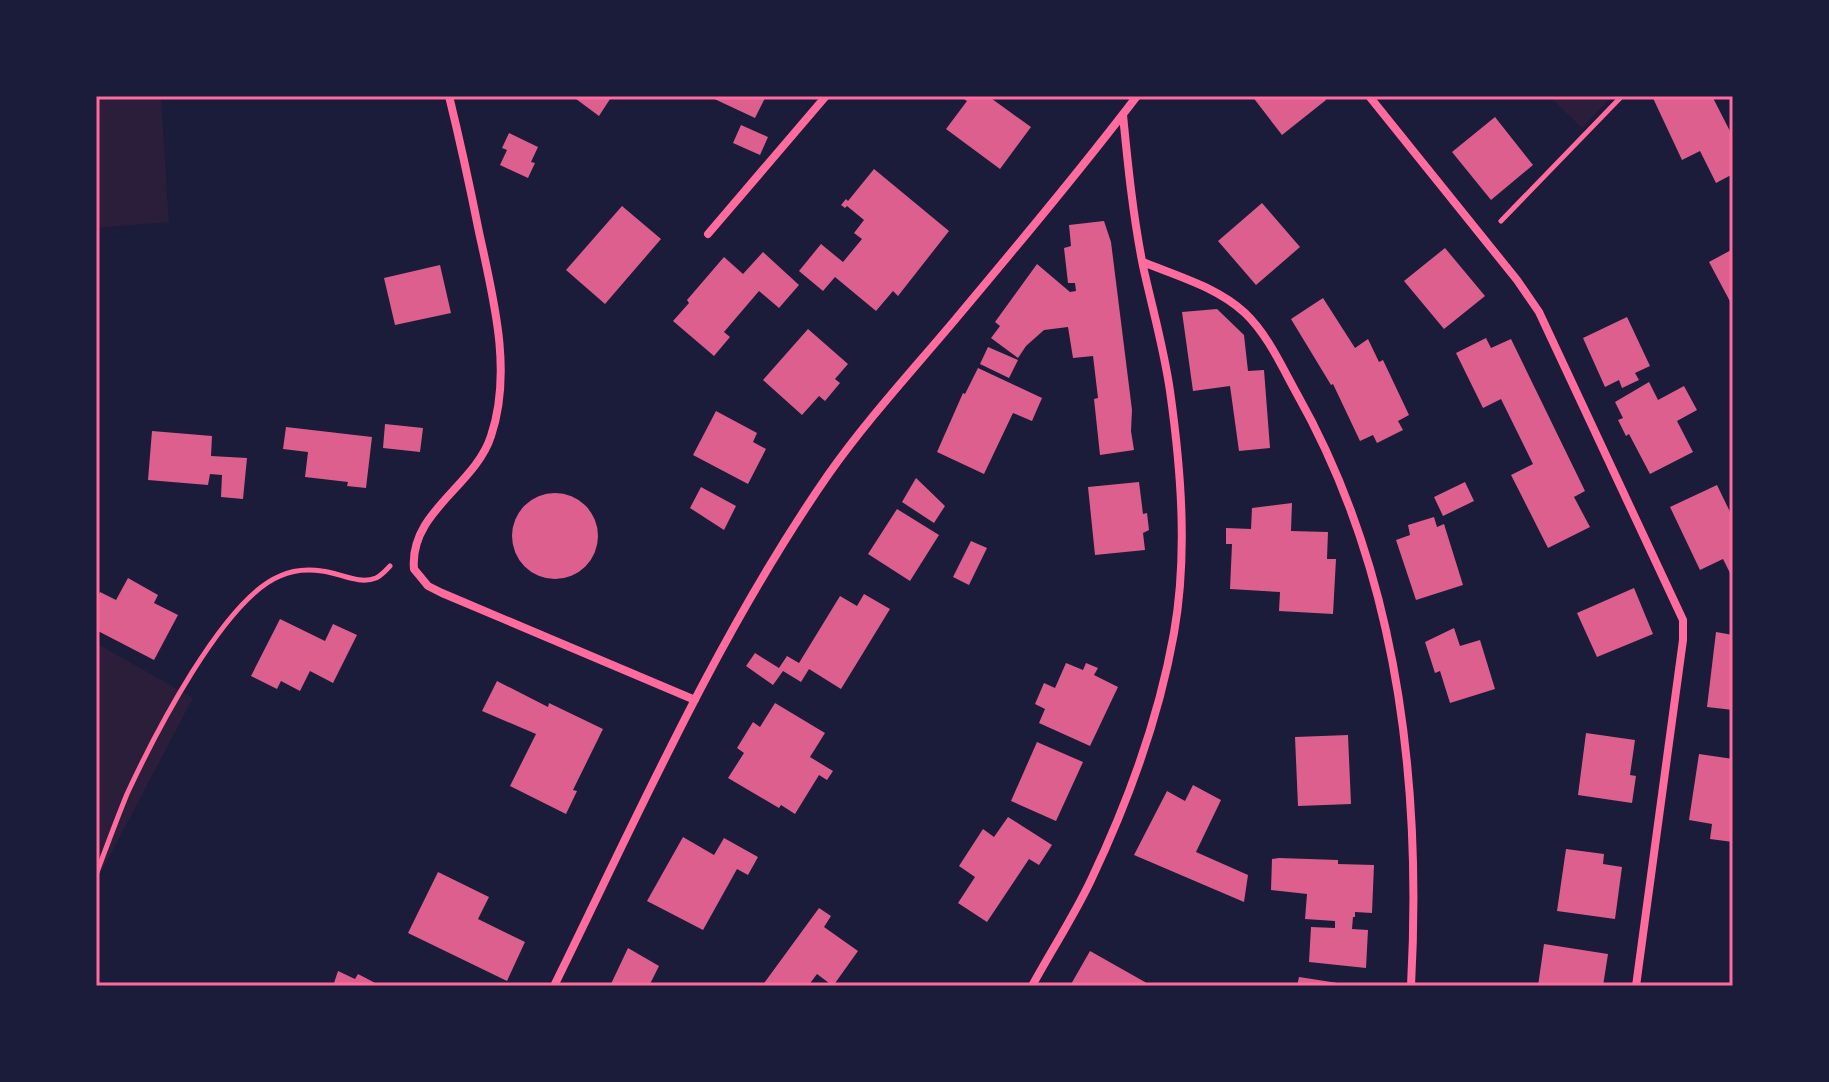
<svg xmlns="http://www.w3.org/2000/svg" width="1829" height="1082" viewBox="0 0 1829 1082" font-family="Poppins,sans-serif">
  <style>
    .green { fill: #2a1e3b }
    .building { fill: #dd5f8e }
    .lines { fill: none; stroke-linecap: round; stroke-linejoin: round }
    .path { stroke: #ff6b9d; stroke-width: 5 }
    .minor { stroke: #ff6b9d; stroke-width: 8 }
    .neatline { fill: none; stroke: #ff6b9d; stroke-width: 3 }
  </style>
  <rect width="100%" height="100%" fill="#1b1b3a"/>
  <path class="green" d="M96,96H161L169,222L96,228Z
    M1549,96H1612L1582,128Z
    M96,643L193,698L96,882Z"/>
  <path class="building" d="M572,96H612L599,116Z
    M708,96H766L755,118Z
    M959,96H988L1031,127L1000,169L946,129L967,101Z
    M1252,96H1323L1326,100L1282,135Z
    M1652,96H1712L1733,137V174L1716,183L1700,151L1682,160Z
    M1495,117L1533,165L1491,200L1452,152Z
    M741,125L768,137L760,155L733,143Z
    M509,133L538,147L531,162L535,163L528,178L500,165L507,150L502,148Z
    M874,169L949,231L898,296L893,291L876,311L835,277L823,291L799,271L821,244L843,262L862,239L854,233L864,220L847,206L845,208L841,205L846,199L848,201Z
    M1262,203L1300,247L1256,285L1218,241Z
    M622,206L661,239L605,304L566,270Z
    M1104,221L1111,242L1132,410L1131,431L1134,450L1100,455L1094,399L1098,398L1093,356L1073,358L1068,327L1044,330L1026,346L1018,358L991,338L1000,326L995,322L1037,264L1070,292L1076,291L1075,283H1068L1064,248L1071,246L1069,225Z
    M1445,248L1485,296L1444,329L1404,281Z
    M1733,249V307L1709,262Z
    M763,252L799,285L779,308L759,291L724,332L730,337L714,356L673,321L689,303L687,300L724,257L743,274Z
    M440,265L451,313L395,325L384,278Z
    M1323,298L1355,348L1368,339L1379,362L1383,360L1409,415L1398,421L1403,430L1377,443L1373,435L1360,441L1333,384L1331,385L1291,319Z
    M1217,309L1244,335L1248,371L1264,370L1270,448L1239,451L1230,386L1193,391L1182,312Z
    M1627,317L1650,366L1635,373L1639,380L1622,388L1619,380L1605,387L1583,338Z
    M808,329L848,364L835,379L840,383L825,401L819,396L802,415L763,380Z
    M1486,338L1491,348L1511,339L1585,491L1574,497L1590,527L1548,548L1511,475L1533,464L1501,399L1483,408L1456,353Z
    M988,347L1018,360L1009,378L980,364Z
    M978,368L1042,398L1032,421L1013,413L984,474L937,452L963,393L965,394Z
    M1649,382L1658,400L1684,386L1697,410L1677,421L1693,452L1650,474L1629,434L1626,436L1618,420L1623,418L1615,402Z
    M716,411L757,433L753,442L766,449L748,484L693,455Z
    M385,424L423,428L420,452L383,448Z
    M286,427L372,437L366,488L347,486L348,482L305,477L308,452L283,449Z
    M152,431L212,436L211,456L247,458L243,499L221,497L222,475L210,474L208,485L148,480Z
    M916,478L945,506L934,523L902,502Z
    M1139,482L1143,514L1147,513L1149,530L1143,533L1145,550L1095,555L1088,487Z
    M1465,482L1474,501L1443,516L1434,497Z
    M1717,485L1733,518V579L1723,559L1700,570L1670,507Z
    M701,487L736,506L724,530L690,508Z
    M512 536a43 43 0 1 1 86 0a43 43 0 1 1-86 0Z
    M1292,503L1291,531L1328,532L1327,559H1336L1333,614L1279,611L1280,592L1230,589L1232,544H1226V528L1251,529L1252,508Z
    M897,509L939,535L910,581L868,554Z
    M1434,517L1437,527L1444,524L1463,585L1416,600L1396,540L1410,535L1408,525Z
    M971,541L987,548L969,585L953,577Z
    M128,578L158,595L154,603L178,615L154,660L96,630V600L100,592L116,600Z
    M1634,588L1653,634L1597,657L1577,613Z
    M864,594L890,609L841,689L809,669L801,682L783,671L773,685L746,666L755,653L779,668L787,656L799,663L840,596L857,606Z
    M280,619L325,641L333,624L357,635L333,683L310,671L300,691L281,681L277,689L251,676Z
    M1454,628L1460,646L1480,640L1495,689L1450,703L1440,671L1435,673L1425,642Z
    M1716,632L1733,635V710L1707,707Z
    M1066,663L1083,670L1086,663L1098,668L1094,675L1118,687L1090,746L1039,723L1045,709L1035,704L1044,683L1055,688Z
    M497,681L548,707L549,703L603,729L573,790L577,791L566,814L510,786L536,734L482,711Z
    M775,703L825,733L810,757L833,771L827,780L819,775L795,814L781,805L779,808L728,778L744,753L737,748L753,722L760,727Z
    M1586,733L1635,740L1630,775L1636,776L1632,803L1578,795Z
    M1348,735L1351,804L1298,806L1295,737Z
    M1037,742L1083,762L1056,821L1011,801Z
    M1699,754L1733,759V842L1710,839L1712,824L1689,820Z
    M1193,785L1221,800L1196,852L1248,875L1244,902L1134,855L1167,791L1185,801Z
    M1008,817L1052,845L1039,865L1029,859L987,922L958,903L975,877L959,866L983,829L994,837Z
    M683,837L714,855L724,838L758,857L748,875L737,869L703,930L647,901Z
    M1566,849L1604,854L1603,864L1622,867L1615,919L1557,911Z
    M1279,858L1338,860V864L1374,865L1372,913L1355,912V917H1353L1352,929L1368,930L1366,968L1309,962L1311,927L1335,928V921L1305,919L1307,894L1271,890L1272,859Z
    M438,872L489,897L478,919L525,942L507,981L408,933Z
    M819,908L831,916L824,927L858,951L833,986L817,974L808,986H762Z
    M1544,944L1608,954L1603,986H1538Z
    M628,948L659,966L649,986H610Z
    M1090,951L1152,986H1070Z
    M338,971L355,979L358,974L381,986H333Z
    M1299,977L1344,984V986H1297Z"/>
  <g class="lines">
    <path class="path" d="M1501,221L1622,96
      M96,875C106,848 116,821 127,794C153,738 223,599 280,576C293,570 308,569 322,571C340,573 359,585 376,578C382,575 386,570 390,566"/>
    <path class="minor" d="M449,96C460,141 470,187 479,232C493,297 513,371 491,436C475,486 409,512 414,569L428,586L442,593L695,700
      M1369,96L1517,280L1539,312L1683,620V640L1636,986
      M708,234L826,96
      M1143,262C1177,276 1217,287 1245,313C1268,335 1282,367 1297,394C1398,573 1422,783 1411,986
      M554,986C638,815 719,632 828,475C866,421 911,372 954,321C1016,247 1078,173 1137,96
      M1032,986C1051,951 1074,916 1091,880C1128,802 1159,718 1174,633C1188,554 1181,469 1170,391C1164,349 1152,307 1143,266C1133,216 1128,166 1123,115"/>
  </g>
  <rect width="1829" height="1082" fill="none" stroke="#1b1b3a" stroke-width="196"/>
  <rect x="98" y="98" width="1633" height="886" class="neatline"/>
</svg>
